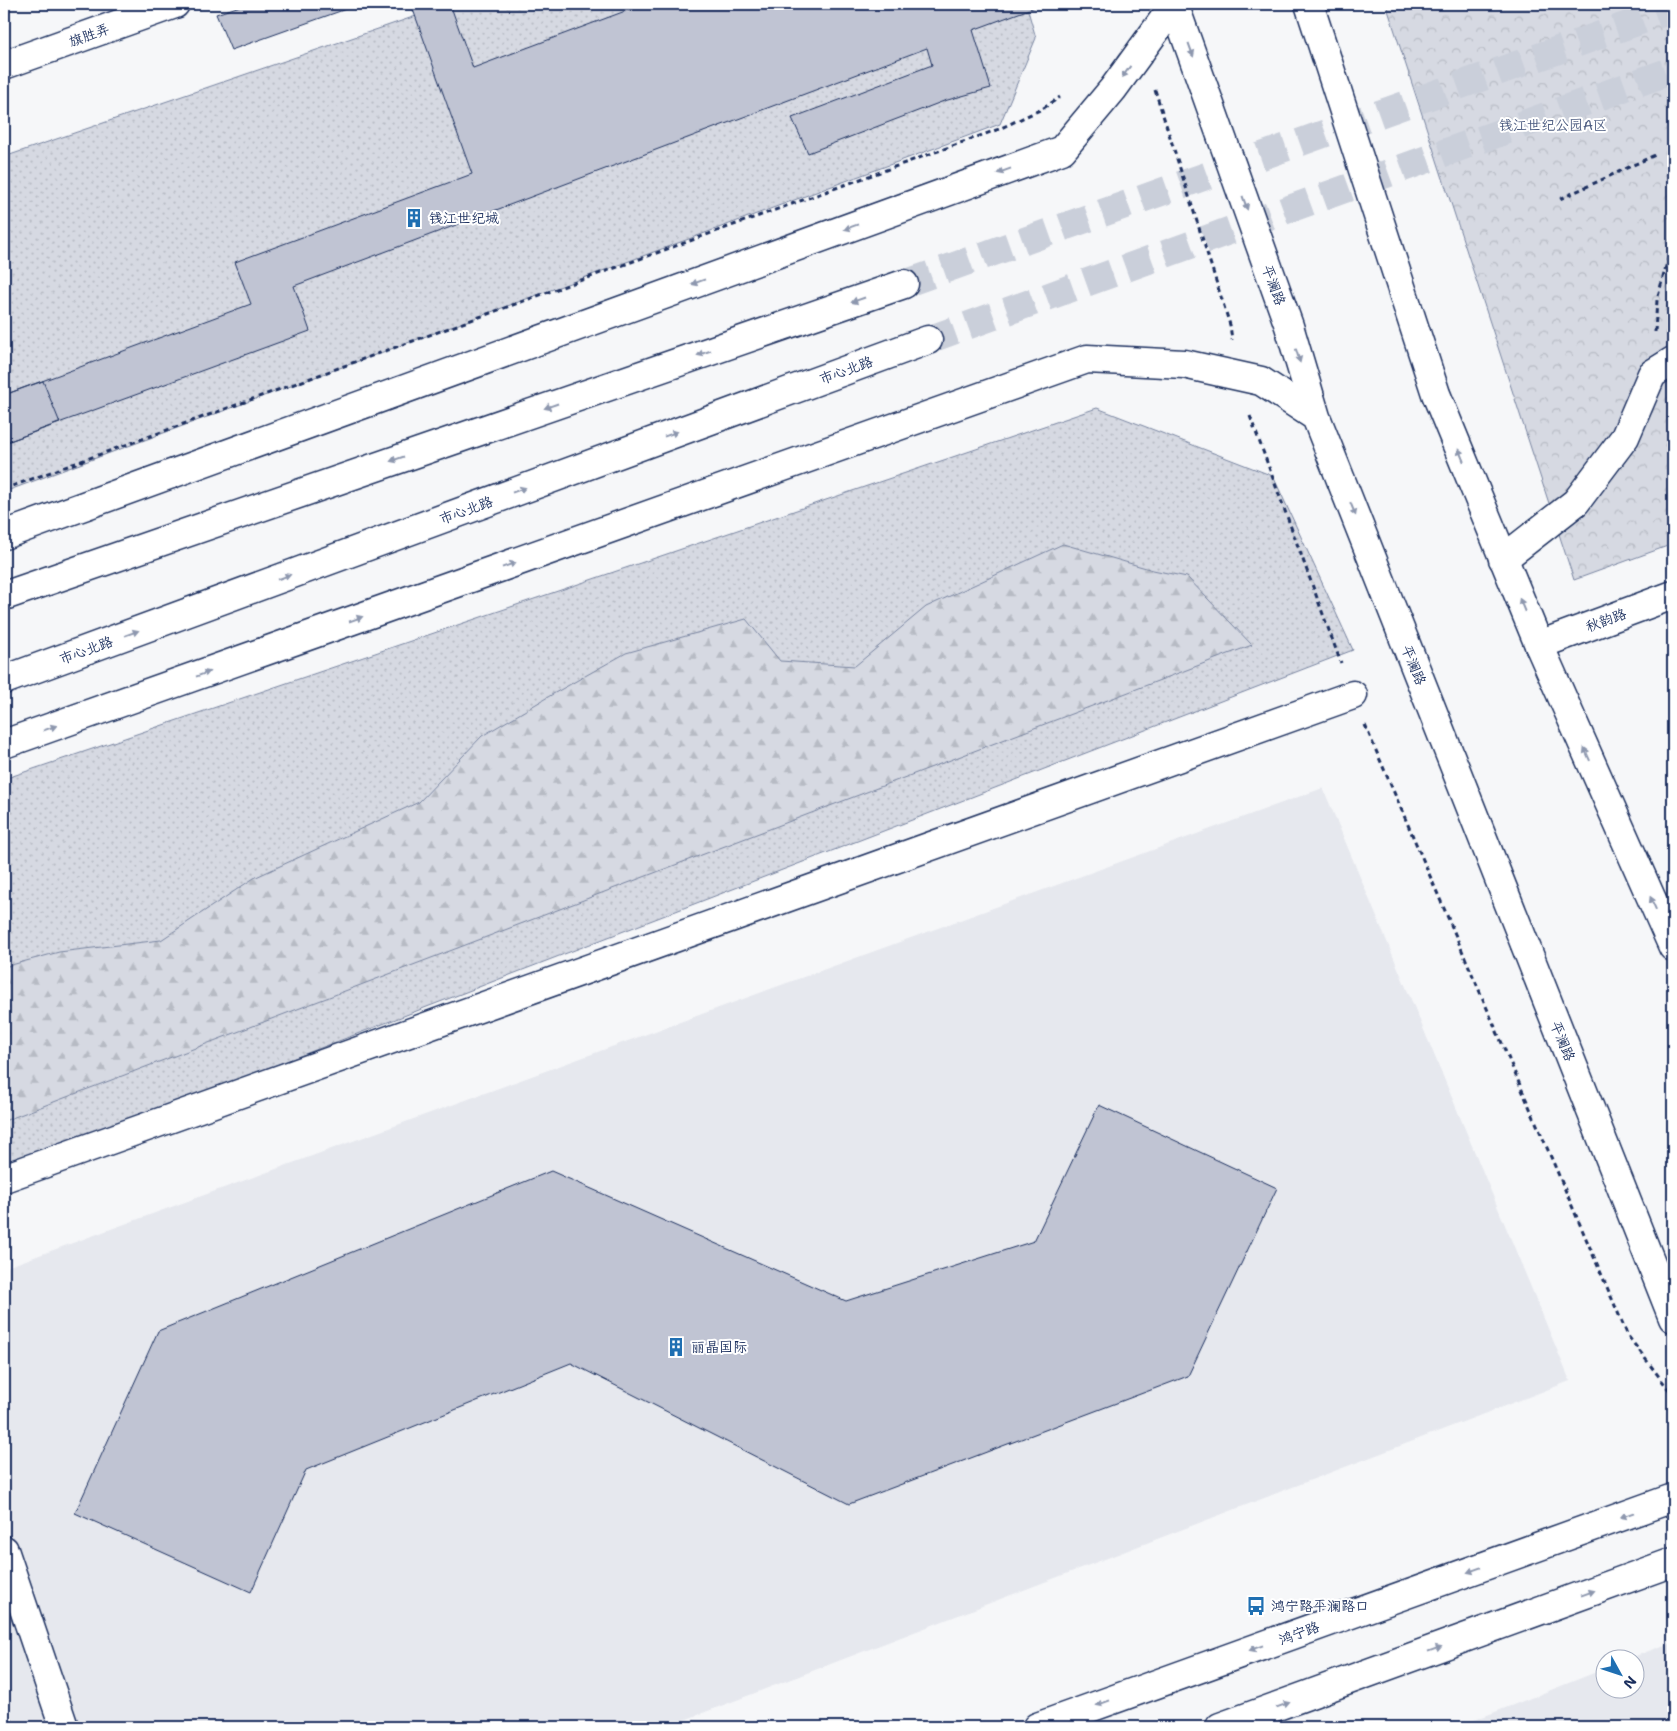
<svg xmlns="http://www.w3.org/2000/svg" width="1677" height="1731" viewBox="0 0 1677 1731" font-family="'Shantell Sans','LXGW WenKai TC',sans-serif">
  <style>
    .built { fill: #e6e8ee }
    .grass { fill: url(#grass-dots); stroke: #7884a0 }
    .forest { fill: url(#forest-firs); stroke: #7884a0 }
    .park { fill: url(#park-crowns); stroke: #7884a0 }
    .building { fill: #c0c4d3; stroke: #1b2f5e }
    .lines { fill: none; stroke-linecap: round; stroke-linejoin: round }
    .primary-tunnel { stroke: #cacfda; stroke-width: 28; stroke-dasharray: 28 14; stroke-linecap: butt }
    .lane-casing { stroke: #1b2f5e; stroke-width: 19 }
    .street-casing { stroke: #1b2f5e; stroke-width: 31 }
    .secondary-casing { stroke: #1b2f5e; stroke-width: 31 }
    .primary-casing { stroke: #1b2f5e; stroke-width: 31 }
    .path { stroke: #1b2f5e; stroke-width: 3; stroke-dasharray: 5 4; stroke-linecap: butt }
    .lane { stroke: #fff; stroke-width: 15 }
    .street { stroke: #fff; stroke-width: 28 }
    .secondary { stroke: #fff; stroke-width: 28 }
    .primary { stroke: #fff; stroke-width: 28 }
    .oneway { fill: #8d97ae }
    .labels { text-anchor: middle; dominant-baseline: central; stroke-width: 4; stroke-linejoin: round; paint-order: stroke }
    .street-label { font-size: 14px; fill: #1b2f5e; stroke: #fff }
    .park-label { font-size: 14px; fill: #4a5a7f; stroke: #fff }
    .poi-label { font-size: 14px; fill: #1b2f5e; stroke: #fff; text-anchor: start }
  </style>
  <defs>
    <pattern id="grass-dots" width="8" height="8" patternUnits="userSpaceOnUse" patternTransform="scale(1.25)"><rect width="8" height="8" fill="#d6d9e2"/><path d="M2 2h.1M6 6h.1" fill="none" stroke="#b7bbc4" stroke-width="1.8" stroke-linecap="round"/></pattern>
    <pattern id="forest-firs" width="22" height="20" patternUnits="userSpaceOnUse" patternTransform="scale(1.25)"><rect width="22" height="20" fill="#d6d9e2"/><path d="M5 1l3.5 6h-7zM16 11l3.5 6h-7z" fill="#b7bbc4"/></pattern>
    <pattern id="park-crowns" width="20" height="18" patternUnits="userSpaceOnUse" patternTransform="scale(1.25)"><rect width="20" height="18" fill="#d6d9e2"/><path d="M2 6a3 3 0 1 1 6 0M12 15a3 3 0 1 1 6 0" fill="none" stroke="#b7bbc4"/></pattern>
  </defs>
  <rect width="100%" height="100%" fill="#f6f7f9"/>
  <filter id="ink" filterUnits="userSpaceOnUse"><feTurbulence type="fractalNoise" baseFrequency=".02" numOctaves="2"/><feDisplacementMap in="SourceGraphic" scale="10" xChannelSelector="R" yChannelSelector="G"/><feConvolveMatrix kernelMatrix="1 2 1 2 8 2 1 2 1" color-interpolation-filters="sRGB"/></filter>
  <g filter="url(#ink)">
    <path class="built" d="M1323,788L1570,1381L666,1727H4V1268Z
      M1673,1642V1727H1457L1604,1669V1688H1634V1658H1630Z"/>
    <path class="grass" d="M451,4H1026L1036,38L1000,124L4,492V157Z
      M1097,408L1273,476L1353,650L4,1170V779Z"/>
    <path class="forest" d="M1063,544L1153,570L1187,577L1252,645L4,1121V967L59,952L161,940L254,878L419,802L482,736L553,694L626,653L746,619L780,661L855,666L926,607Z"/>
    <path class="park" d="M1386,4H1673V544L1574,580Z"/>
    <path class="building" d="M246,4H360L231,50L216,14Z
      M411,4H450L473,68L644,4H1043L973,30L991,88L944,101L808,153L792,118L932,65L927,48L294,286L310,331L4,443V395L251,304L235,262L472,174Z
      M43,381L60,423L4,443V395Z
      M1099,1105L1277,1188L1188,1376L849,1504L571,1363L306,1470L251,1592L75,1513L158,1331L551,1171L846,1301L1034,1241Z"/>
    <g class="lines">
      <path class="primary-tunnel" d="M904,284L1673,9
        M928,340L1673,70"/>
      <g class="lane-casing">
        <path id="lane" d="M4,1724L5,1727"/>
      </g>
      <g class="street-casing">
        <path id="street" d="M4,65L175,4
          M1503,559L1576,502L1625,437L1652,374L1673,361
          M1539,645L1673,595
          M4,1178L1353,695
          M4,1550L64,1727"/>
      </g>
      <g class="secondary-casing">
        <path id="secondary" d="M1174,4L1289,326L1316,417L1673,1318
          M1309,4L1436,394L1539,645L1673,947
          M4,535L1062,150L1113,89L1175,4
          M4,744L1087,359L1184,364L1261,381L1316,417
          M1037,1727L1673,1498
          M1220,1727L1673,1562"/>
      </g>
      <g class="primary-casing">
        <path id="primary" d="M4,596L904,284
          M4,680L928,340"/>
      </g>
      <path class="path" d="M1155,90L1230,325L1232,340
        M1560,199L1655,155
        M1655,332L1657,300L1673,240
        M1250,416L1341,663
        M4,489L999,129L1042,109L1060,97
        M1365,725L1628,1336L1673,1395"/>
      <use href="#lane" class="lane"/>
      <use href="#street" class="street"/>
      <use href="#secondary" class="secondary"/>
      <use href="#primary" class="primary"/>
    </g>
    <defs><path id="oneway-solid" d="M-6-.8H1V-3.2L6.5 0L1 3.2V.8H-6Z" transform="scale(1.25)"/></defs>
    <g class="oneway">
      <use href="#oneway-solid" transform="translate(1191 50) rotate(70)"/>
      <use href="#oneway-solid" transform="translate(1126 72) rotate(126)"/>
      <use href="#oneway-solid" transform="translate(1004 171) rotate(160)"/>
      <use href="#oneway-solid" transform="translate(1245 203) rotate(70)"/>
      <use href="#oneway-solid" transform="translate(851 227) rotate(160)"/>
      <use href="#oneway-solid" transform="translate(698 282) rotate(160)"/>
      <use href="#oneway-solid" transform="translate(858 300) rotate(161)"/>
      <use href="#oneway-solid" transform="translate(704 353) rotate(161)"/>
      <use href="#oneway-solid" transform="translate(1298 356) rotate(73)"/>
      <use href="#oneway-solid" transform="translate(551 406) rotate(161)"/>
      <use href="#oneway-solid" transform="translate(671 434) rotate(-20)"/>
      <use href="#oneway-solid" transform="translate(1461 455) rotate(-112)"/>
      <use href="#oneway-solid" transform="translate(397 459) rotate(161)"/>
      <use href="#oneway-solid" transform="translate(519 490) rotate(-20)"/>
      <use href="#oneway-solid" transform="translate(1353 509) rotate(68)"/>
      <use href="#oneway-solid" transform="translate(509 565) rotate(-20)"/>
      <use href="#oneway-solid" transform="translate(284 577) rotate(-20)"/>
      <use href="#oneway-solid" transform="translate(1522 605) rotate(-112)"/>
      <use href="#oneway-solid" transform="translate(356 619) rotate(-20)"/>
      <use href="#oneway-solid" transform="translate(132 633) rotate(-20)"/>
      <use href="#oneway-solid" transform="translate(203 674) rotate(-20)"/>
      <use href="#oneway-solid" transform="translate(50 728) rotate(-20)"/>
      <use href="#oneway-solid" transform="translate(1587 754) rotate(-114)"/>
      <use href="#oneway-solid" transform="translate(1653 903) rotate(-114)"/>
      <use href="#oneway-solid" transform="translate(1627 1515) rotate(160)"/>
      <use href="#oneway-solid" transform="translate(1474 1570) rotate(160)"/>
      <use href="#oneway-solid" transform="translate(1588 1593) rotate(-20)"/>
      <use href="#oneway-solid" transform="translate(1256 1648) rotate(160)"/>
      <use href="#oneway-solid" transform="translate(1435 1649) rotate(-20)"/>
      <use href="#oneway-solid" transform="translate(1103 1703) rotate(160)"/>
      <use href="#oneway-solid" transform="translate(1283 1705) rotate(-20)"/>
    </g>
  </g>
  <defs>
    <g id="building-bare" transform="scale(1.5)"><path d="M-4-6H4V6H1V3H-1V6H-4ZM-2.5-4.3h1.7v1.8h-1.7ZM.8-4.3h1.7v1.8H.8ZM-2.5-1h1.7V.8h-1.7ZM.8-1h1.7V.8H.8Z" fill="#1f6fb2" stroke="#fff" stroke-width="2.5" paint-order="stroke"/></g>
    <g id="bus-bare" transform="scale(1.5)"><path d="M-5-6H5V4H4V6H2V4H-2V6H-4V4H-5ZM-3.5-4V0h7V-4ZM-3.5 1.2v1.5H-2V1.2ZM2 1.2v1.5H3.5V1.2Z" fill="#1f6fb2" stroke="#fff" stroke-width="2.5" paint-order="stroke"/></g>
  </defs>
  <g fill-rule="evenodd">
    <use href="#building-bare" x="414" y="218"/>
    <use href="#building-bare" x="676" y="1347"/>
    <use href="#bus-bare" x="1256" y="1606"/>
  </g>
  <g class="labels">
    <g class="street-label">
      <text transform="translate(89 35) rotate(-20)">旗胜弄</text>
      <text transform="translate(1274 285) rotate(70)">平澜路</text>
      <text transform="translate(846 370) rotate(-20)">市心北路</text>
      <text transform="translate(466 510) rotate(-20)">市心北路</text>
      <text transform="translate(1606 620) rotate(-20)">秋韵路</text>
      <text transform="translate(86 650) rotate(-20)">市心北路</text>
      <text transform="translate(1414 665) rotate(68)">平澜路</text>
      <text transform="translate(1563 1041) rotate(68)">平澜路</text>
      <text transform="translate(1299 1633) rotate(-20)">鸿宁路</text>
    </g>
    <g class="park-label">
      <text x="1553" y="125">钱江世纪公园A区</text>
    </g>
    <g class="poi-label">
      <text x="429" y="218">钱江世纪城</text>
      <text x="691" y="1347">丽晶国际</text>
      <text x="1271" y="1606">鸿宁路平澜路口</text>
    </g>
  </g>
  <rect width="1677" height="1731" fill="none" stroke="#fff" stroke-width="20"/>
  <rect x="10" y="10" width="1657" height="1711" fill="none" stroke="#1b2f5e" stroke-width="2" filter="url(#ink)"/>
  <g transform="translate(1620 1674) rotate(130)"><circle r="24" fill="#ffffff" stroke="#a4acbf"/>
  <path d="M0-4L9 19L0 12L-9 19Z" fill="#1f6fb2"/>
  <text y="-8" font-size="14" font-weight="bold" text-anchor="middle" fill="#1b2f5e">N</text>
  </g>
</svg>
